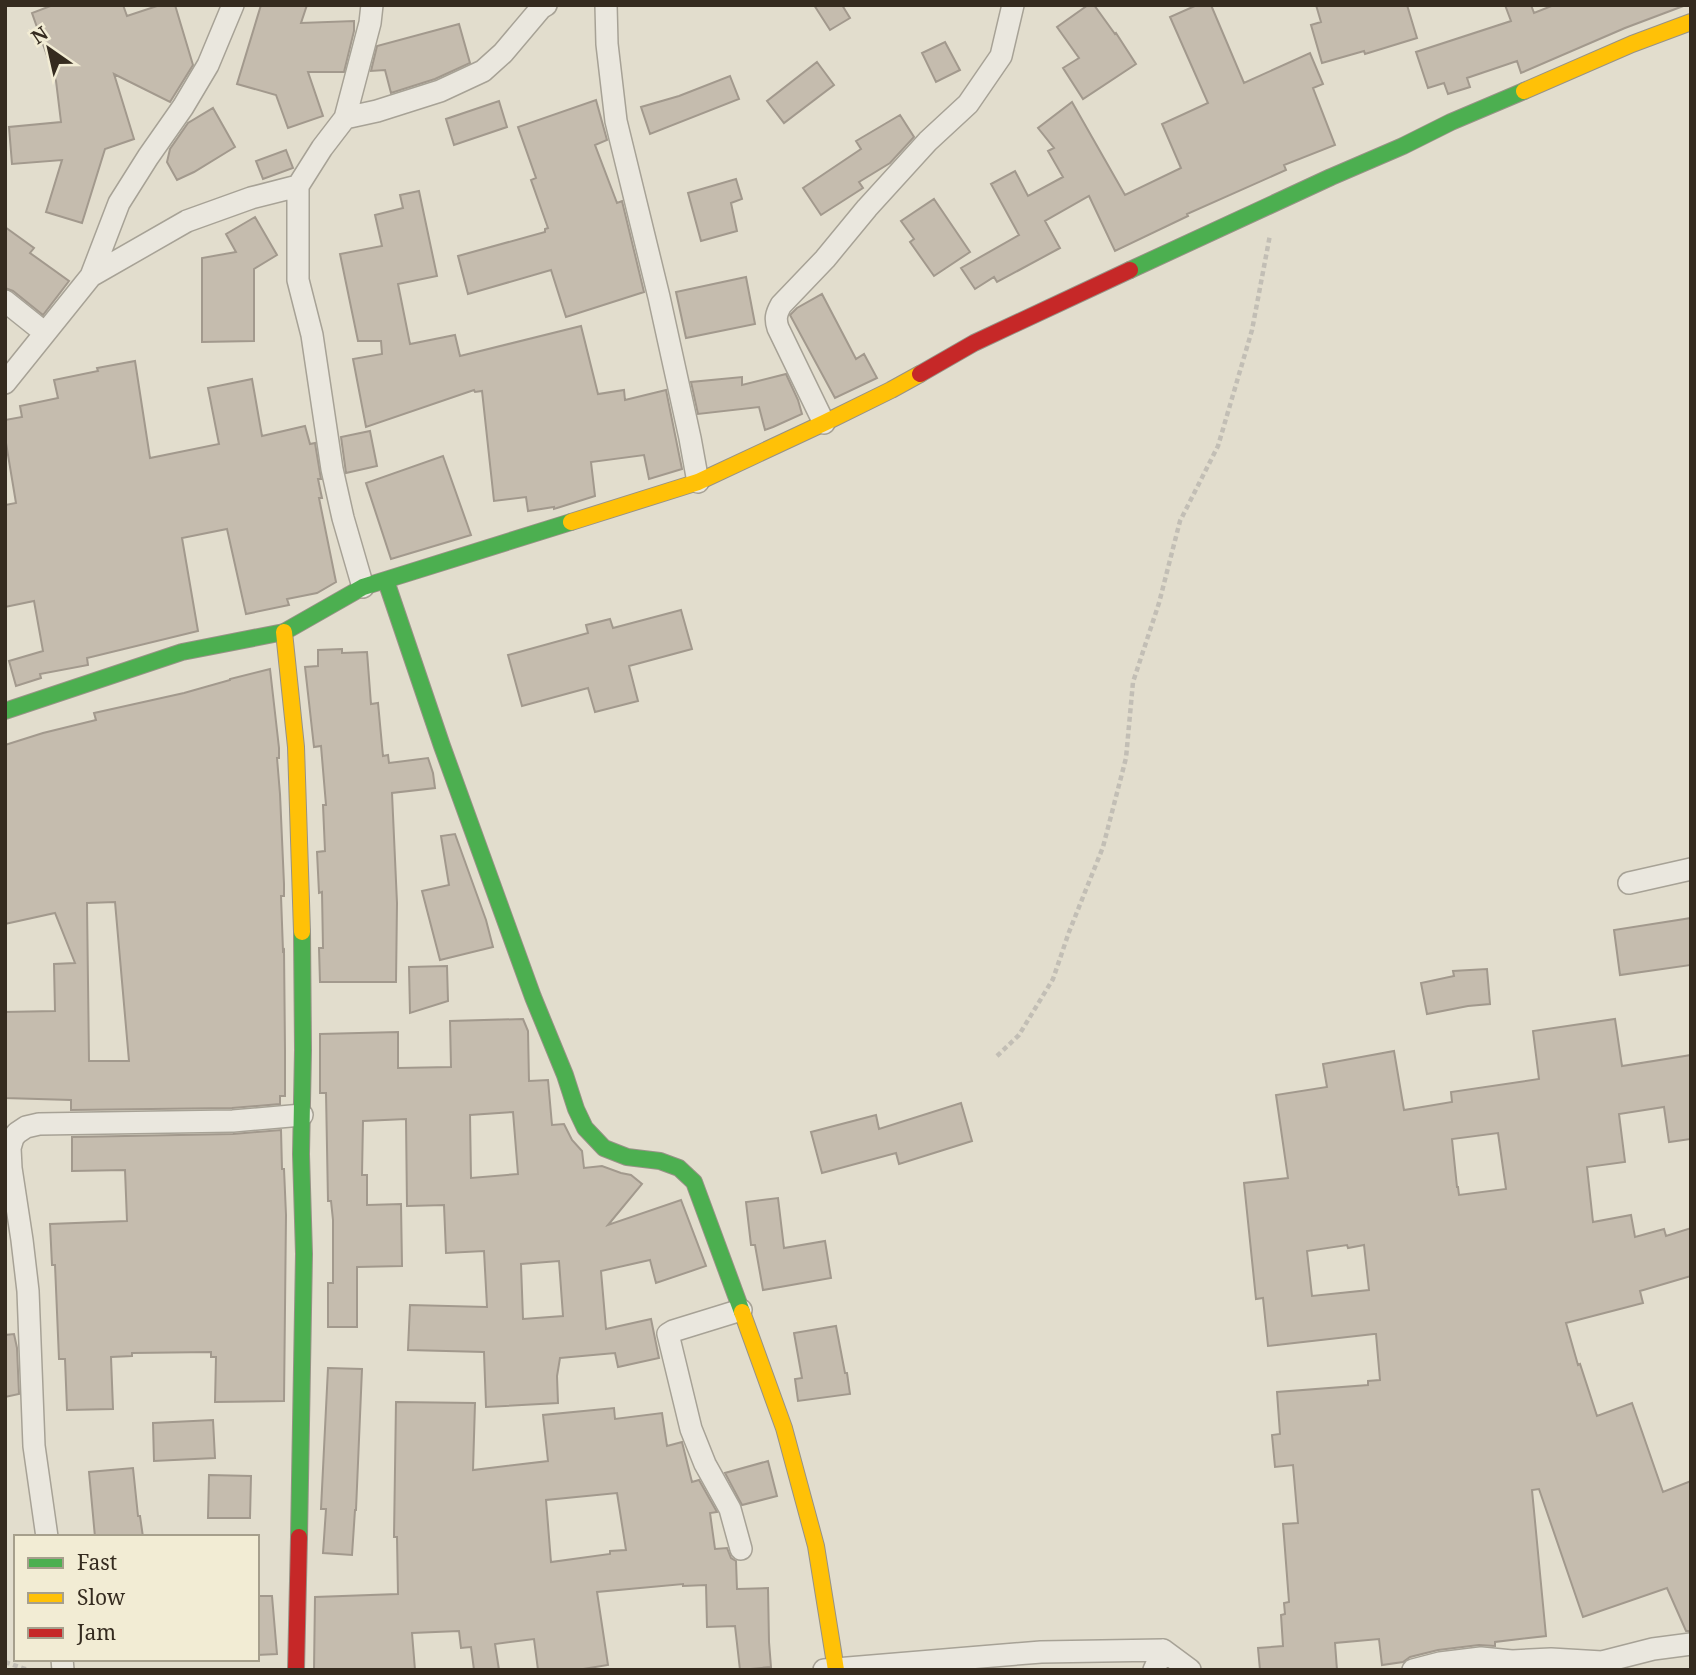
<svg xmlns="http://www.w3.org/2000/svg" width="1696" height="1675" viewBox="0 0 1696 1675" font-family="'Noto Serif',serif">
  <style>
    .building { fill: #c5bcae; stroke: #a2998d; stroke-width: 2; fill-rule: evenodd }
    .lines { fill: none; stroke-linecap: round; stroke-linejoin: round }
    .street-casing { stroke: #a7a296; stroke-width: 24 }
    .fast-casing { stroke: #979286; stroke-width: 18 }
    .slow-casing { stroke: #979286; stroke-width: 18 }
    .jam-casing { stroke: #979286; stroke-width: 18 }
    .path { stroke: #c2beb5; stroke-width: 4.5; stroke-dasharray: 5 3.5; stroke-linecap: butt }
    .street { stroke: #eae7de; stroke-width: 21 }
    .fast { stroke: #4caf50; stroke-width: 16 }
    .slow { stroke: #ffc107; stroke-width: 16 }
    .jam { stroke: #c62828; stroke-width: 16 }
  </style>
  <rect width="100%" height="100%" fill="#e2ddcd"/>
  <path class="building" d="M53,5H123L127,16L160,5H175L193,65L170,102L114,74L134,139L105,149L82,223L46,212L62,160L12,164L9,127L61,122L56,81L32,13Z
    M261,5H307L301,23L354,21V31L344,72H308L323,116L288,128L276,95L237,84Z
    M814,5H842L850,18L830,30Z
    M1088,5H1094L1115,34L1116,33L1136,64L1083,99L1063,68L1079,58L1057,27Z
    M1197,5H1211L1244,83L1310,53L1323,84L1313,88L1335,145L1284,165L1286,170L1187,214L1188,216L1115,251L1089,196L1045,221L1060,248L997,282L994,277L975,289L961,268L1019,235L991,184L1015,171L1028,196L1063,177L1048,151L1054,148L1038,128L1072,102L1125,195L1181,168L1162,124L1208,103L1170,17Z
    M1316,5H1407L1417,38L1365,54L1364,51L1322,63L1311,25L1321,22Z
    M1505,5H1531L1534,13L1554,5H1686L1625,28L1521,73L1517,61L1467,78L1470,87L1448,94L1444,83L1428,88L1416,52L1511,21Z
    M459,24L470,63L435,79L391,93L385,70L371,71L377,46Z
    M945,42L960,70L936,82L922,53Z
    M817,62L834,85L784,123L767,101Z
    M730,76L739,99L650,134L641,107L679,96Z
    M596,100L607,140L595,145L617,203L622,201L644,292L566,317L551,270L468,294L458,256L545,232V229L548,228L531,180L536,178L518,127Z
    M499,101L507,127L454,145L446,119Z
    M213,108L235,147L194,172L177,180L167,162L170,149L188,123Z
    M900,115L914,137L890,163L859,182L863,188L821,215L803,188L861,149L856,141Z
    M286,150L293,168L263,179L256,161Z
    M736,179L742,199L731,203L737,231L701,241L688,193Z
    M419,191L437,276L398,284L410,344L455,335L460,356L581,326L598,394L624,390L625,400L666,390L682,469L649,479L644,455L591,462L595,496L554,509V507L528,511L526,497L494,501L482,391L475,392L474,390L366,427L353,359L382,354L381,341H358L340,254L382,246L375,215L403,208L400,195Z
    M934,199L970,252L934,276L910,242L914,239L901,221Z
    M255,217L277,255L254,269V341L202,342V258L236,252L226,234Z
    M5,227L34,248L30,253L69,281L43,315L13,291L5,288Z
    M746,277L755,324L686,338L676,292Z
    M822,294L856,359L864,354L877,378L835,398L790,315L797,308Z
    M135,361L150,458L219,444L208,388L252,379L262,436L305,426L310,444L315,443L321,479H318L322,498H319L336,582L317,593L287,599L289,605L246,614L227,529L182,538L198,631L87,658L88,665L40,674L41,678L16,686L9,661L43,651L34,601L5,607V505L16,503L5,437V420L22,417L20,406L58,398L54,380L98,371L97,368Z
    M786,374L798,400L802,414L773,427L765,430L759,407L698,414L691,382L742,377V385Z
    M370,431L377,466L346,473L341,437Z
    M443,456L471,535L391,559L366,483Z
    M681,610L692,649L629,666L638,701L595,712L588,688L522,706L508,655L588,633L586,625L610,619L613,628Z
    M342,649V653L367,652L371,704L378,703L383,756L388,755L389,763L428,758L433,773L435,788L392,793L397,903L396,982H320L319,948H323L322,892L319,893L317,852L325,851L323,805H326L321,746L314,747L305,667L318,666V650Z
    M270,669L279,748V758H277L280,794L284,884V896H281L283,951L284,950L285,1050V1096H280V1104L232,1108L71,1110V1100L5,1098V1012L55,1011L54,964L75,963L55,913L5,924V745L43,733L96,720L94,713L184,693L230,680V679ZM115,902L129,1061H89L87,903Z
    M455,834L486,920L493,947L440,960L422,891L449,885L441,836Z
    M1691,918V965L1620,975L1614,930Z
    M447,966L448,1001L410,1013L409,967Z
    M1487,969L1490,1004L1468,1006L1427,1014L1421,983L1454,976L1453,971Z
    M523,1019L528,1031L529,1081L548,1080L552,1125L564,1124L572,1140L582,1151L584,1168L602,1166L621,1173L631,1175L642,1184L608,1225L681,1200L706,1266L656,1283L650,1260L601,1271L606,1329L651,1319L659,1358L618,1367L615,1353L560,1358L557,1376L558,1403L486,1407L484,1352L408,1350L410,1305L487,1307L484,1251L446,1253L444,1205L407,1206L406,1119L363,1121L362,1175H367V1205L401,1204L402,1266L357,1267V1327H328V1283H333V1220L331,1201H328L326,1093H320V1034L398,1032V1068L451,1067L450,1021ZM513,1112L518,1174L471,1178L470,1115ZM559,1261L563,1316L523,1319L521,1264Z
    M1615,1019L1622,1066L1691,1055V1139L1669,1142L1664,1107L1619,1114L1625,1162L1587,1167L1593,1222L1631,1215L1635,1237L1664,1229L1666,1236L1691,1228V1276L1640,1291L1643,1303L1566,1323L1578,1365L1580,1364L1597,1416L1632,1403L1663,1492L1691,1481V1631H1686L1667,1588L1583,1617L1539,1489L1532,1490L1546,1636L1495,1642V1646L1479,1645L1438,1650L1410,1657L1403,1662L1382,1665L1379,1639L1335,1643L1337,1670H1260L1258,1648L1283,1646L1281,1615L1285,1614L1284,1603L1289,1602L1283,1524L1298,1523L1293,1465L1275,1467L1272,1435L1280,1434L1277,1392L1368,1385V1381L1380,1380L1376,1334H1374L1268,1346L1263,1298L1256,1299L1244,1183L1288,1178L1276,1095L1327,1087L1323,1064L1394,1051L1404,1110L1452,1102L1451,1092L1539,1079L1533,1031ZM1498,1133L1506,1189L1459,1195L1458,1187H1457L1452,1139ZM1347,1245L1348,1248L1364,1245L1369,1290L1312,1296L1307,1251Z
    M961,1103L972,1141L899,1164L896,1153L822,1173L811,1132L876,1115L879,1129Z
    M281,1130L282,1169H284L286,1215L284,1401L215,1402L216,1357H211V1352L132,1353V1356L111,1357L113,1409L67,1410L65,1359H59L55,1265H52L50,1224L127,1221L125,1170L72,1171V1137L233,1134Z
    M778,1198L784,1248L825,1241L831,1278L763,1290L755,1245H751L746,1202Z
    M836,1326L845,1373H847L850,1394L798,1401L795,1379L802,1378L794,1333Z
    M14,1334L17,1348L19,1394L5,1397V1335Z
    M328,1368L362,1369L356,1510H355L352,1555L323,1553L326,1509H321Z
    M396,1402L475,1403L473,1470L548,1461L543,1415L614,1408L615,1419L662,1413L667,1446L682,1442L692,1482L699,1480L717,1512L710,1513L715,1549L727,1548L731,1558L736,1561L737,1589L768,1588L769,1642L771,1667L740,1670L735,1626L707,1627L706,1585L683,1586V1584L597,1592L608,1665L577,1670H538L534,1639L495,1644L499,1670H474L471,1647L461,1648L459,1631L412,1633L415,1670H314L315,1597L398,1594L397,1537H394ZM617,1493L626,1550L610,1551V1554L551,1562L546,1500Z
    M213,1420L215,1458L154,1461L153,1423Z
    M768,1461L777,1496L742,1505L725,1473Z
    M133,1468L138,1516H140L143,1537H95L89,1472Z
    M209,1475L251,1476L250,1518H208Z
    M257,1596H272L277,1654L257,1655Z"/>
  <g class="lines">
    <g class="street-casing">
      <path id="street" d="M606,5L607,44L616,121L659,297L690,438L698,482
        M345,118L377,111L440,91L483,71L503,53L541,8L546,5
        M91,276L119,203L148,157L183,107L208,65L233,5
        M5,301L45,333
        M5,383L91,276L187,221L251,198L298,186
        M824,423L778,328C775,319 776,314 781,305L825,259L867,208L928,141L968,104L1001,56L1013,5
        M363,587L343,518L332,469L312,335L298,280V186L322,148L345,118L370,23L372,5
        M1629,883L1691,869
        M47,1537L34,1446L28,1291L22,1240L11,1168L10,1148L13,1138L17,1133L26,1127L39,1124L233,1121L302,1115
        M741,1549L730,1509L705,1464L691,1429L668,1334L673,1331L741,1310
        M62,1659L63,1670
        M824,1670L1041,1652L1163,1650L1190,1670
        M1154,1670L1163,1650
        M1413,1670L1440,1663L1481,1658L1512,1661L1551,1659L1602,1662L1653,1649L1691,1644"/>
    </g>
    <g class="fast-casing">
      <path id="fast" d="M1130,270L1331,177L1403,146L1451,122L1524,91
        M386,581L442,746L533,997L565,1075L576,1109L585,1128L604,1148L627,1157L660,1161L679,1168L694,1182L742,1312
        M5,711L182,652L284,632L363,587L571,522
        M299,1537L304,1254L301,1154L303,1050L302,932"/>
    </g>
    <g class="slow-casing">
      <path id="slow" d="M1524,91L1632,44L1691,22
        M571,522L698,482L824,423L891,390L920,374
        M284,632L296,747L302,932
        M742,1312L784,1428L816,1546L836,1670"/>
    </g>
    <g class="jam-casing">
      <path id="jam" d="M920,374L974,343L1130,270
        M296,1670L299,1537"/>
    </g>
    <path class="path" d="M997,1056L1019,1035L1053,979L1069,932L1103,847L1126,758L1133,682L1159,603L1180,521L1218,446L1252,330L1270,235
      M5,1662L28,1670"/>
    <use href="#street" class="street"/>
    <use href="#fast" class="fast"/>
    <use href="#slow" class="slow"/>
    <use href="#jam" class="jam"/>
  </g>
  <rect width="1696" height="1675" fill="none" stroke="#352b1f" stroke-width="14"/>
  <rect x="14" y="1535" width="245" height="126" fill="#f2ecd4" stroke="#a69f8c" stroke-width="2"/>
  <rect x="28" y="1558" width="35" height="10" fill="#4caf50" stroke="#a69f8c" stroke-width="2"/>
  <text x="77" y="1570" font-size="21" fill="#352b1f">Fast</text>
  <rect x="28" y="1593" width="35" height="10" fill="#ffc107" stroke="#a69f8c" stroke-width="2"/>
  <text x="77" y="1605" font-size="21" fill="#352b1f">Slow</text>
  <rect x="28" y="1628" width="35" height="10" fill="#c62828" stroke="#a69f8c" stroke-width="2"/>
  <text x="77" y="1640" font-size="21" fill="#352b1f">Jam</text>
  <g transform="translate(49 49) rotate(326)" stroke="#f2ecd4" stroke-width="5" paint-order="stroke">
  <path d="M0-5L12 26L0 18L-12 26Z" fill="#352b1f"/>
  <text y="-10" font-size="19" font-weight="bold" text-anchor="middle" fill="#352b1f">N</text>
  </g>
</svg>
